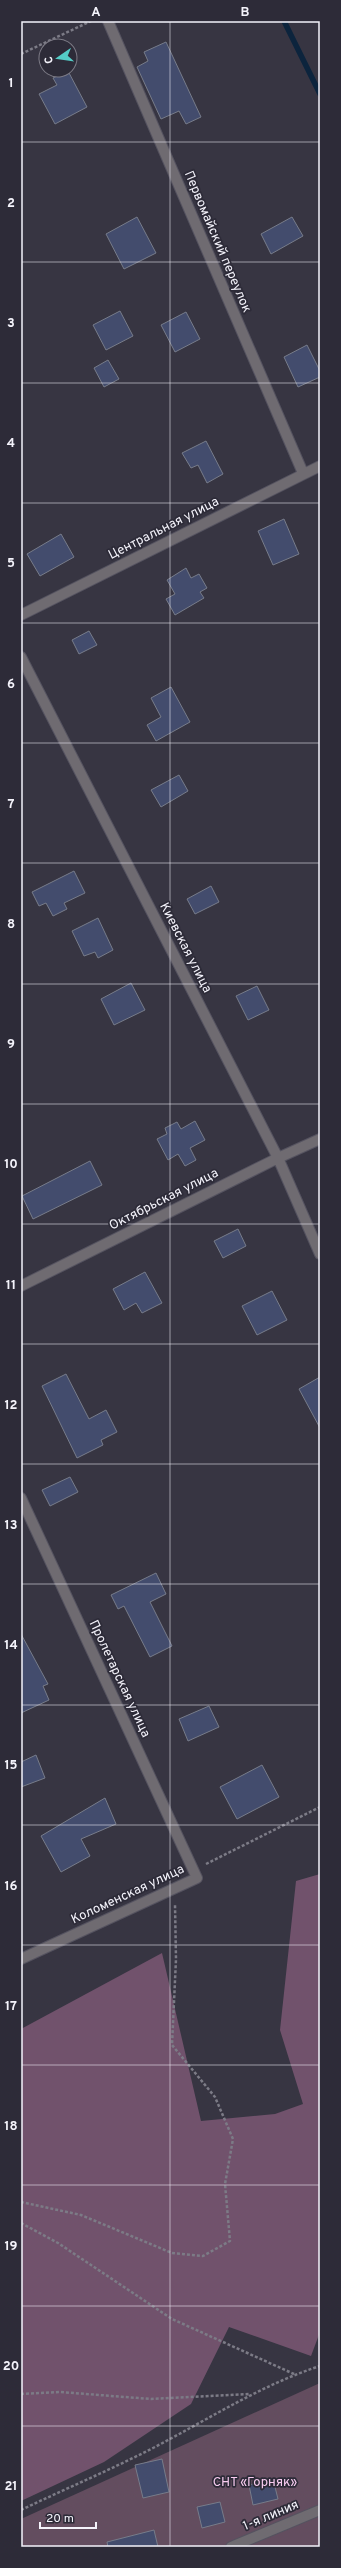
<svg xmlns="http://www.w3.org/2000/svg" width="341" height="2568" viewBox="0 0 341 2568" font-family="Overpass,sans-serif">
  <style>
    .green { fill: #634d5f }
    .forest { fill: #71526c }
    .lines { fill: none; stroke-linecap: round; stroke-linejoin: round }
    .stream { stroke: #0c243d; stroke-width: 5.5 }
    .building { fill: #434c6d; stroke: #777c8a }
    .minor-casing { stroke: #555360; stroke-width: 12 }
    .path { stroke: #7c7b86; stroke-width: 2.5; stroke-dasharray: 3 2; stroke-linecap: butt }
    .minor { stroke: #6f6b71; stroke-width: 10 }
    .grid { fill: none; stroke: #f4f3fb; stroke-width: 1; stroke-opacity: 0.55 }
    .labels { text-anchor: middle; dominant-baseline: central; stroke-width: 3.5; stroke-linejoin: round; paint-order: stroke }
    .street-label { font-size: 13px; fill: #f4f3fb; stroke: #2d2b38 }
    .park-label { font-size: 13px; fill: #f8ccf0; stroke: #2d2b38 }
    .neatline { fill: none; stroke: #f4f3fb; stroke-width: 1.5 }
    .grid-label { font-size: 13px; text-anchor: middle; font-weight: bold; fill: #f4f3fb }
  </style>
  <rect width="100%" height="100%" fill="#373542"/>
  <path class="green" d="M320,2383V2547H21V2519Z"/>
  <path class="forest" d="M320,1874V2332L311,2356L229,2327L191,2404L104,2462L21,2501V2029L162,1953L201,2121L275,2114L303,2104L280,2030L296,1881Z"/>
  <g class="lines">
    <path class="stream" d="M284,21L320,94"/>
  </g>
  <path class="building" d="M166,42L201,117L186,124L179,111L161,119L137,67L148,61L144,52Z
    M68,71L87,107L55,124L39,94L57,85L53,78Z
    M137,217L156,253L124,269L106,234Z
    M292,217L303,236L271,254L261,234Z
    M120,311L133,336L106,350L93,325Z
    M186,312L200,339L175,352L161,325Z
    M307,345L320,371V377L298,387L284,357Z
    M108,360L119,379L104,387L94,368Z
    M206,441L223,474L207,483L198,465L191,468L182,453Z
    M284,519L299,554L273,565L258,531Z
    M61,534L74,557L40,576L27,554Z
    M186,568L191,578L199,574L207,588L200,592L204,598L175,615L166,599L175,594L167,580Z
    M89,631L97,645L79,654L72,640Z
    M171,687L190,722L156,741L147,725L161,717L151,698Z
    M179,775L188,791L161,807L151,790Z
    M74,871L85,893L64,903L67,909L53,916L46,903L39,906L32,892Z
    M211,886L219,902L195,914L187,899Z
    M98,918L113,950L98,958L95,952L84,956L72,931Z
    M131,983L145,1010L114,1025L101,999Z
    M257,986L269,1010L248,1020L236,996Z
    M195,1121L205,1140L190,1148L196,1160L185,1166L178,1154L168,1160L157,1139L167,1134L165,1128L177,1122L181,1129Z
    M90,1161L102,1185L33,1219L22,1196Z
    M238,1229L246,1246L223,1258L214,1241Z
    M145,1272L162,1303L142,1313L136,1303L124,1310L113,1289Z
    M272,1291L287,1320L257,1335L242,1306Z
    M66,1374L89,1419L106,1410L117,1432L101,1440L103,1445L77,1458L42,1386Z
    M320,1377V1428L299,1389Z
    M70,1477L78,1492L50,1506L42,1490Z
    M156,1573L166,1594L150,1602L172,1646L150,1657L124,1606L118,1609L111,1595Z
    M21,1634L48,1684L43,1686L49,1700L21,1713Z
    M209,1706L219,1727L188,1741L179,1719Z
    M36,1755L45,1778L21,1787V1762Z
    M262,1765L279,1797L237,1819L220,1787Z
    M105,1798L116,1824L81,1839L90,1856L61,1872L41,1836Z
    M162,2459L169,2492L143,2498L135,2465Z
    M273,2479L278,2499L253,2505L249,2485Z
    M220,2502L225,2522L202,2528L197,2507Z
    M154,2530L158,2547H108L107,2542Z"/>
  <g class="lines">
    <g class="minor-casing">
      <path id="minor" d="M108,21L303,473
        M21,615L320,466
        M21,657L278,1158L320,1254
        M21,1286L278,1158L320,1139
        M21,1498L197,1878L21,1959
        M231,2547L320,2510"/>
    </g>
    <path class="path" d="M21,54L91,21
      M206,1864L320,1807
      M21,2202L81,2215L172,2253L203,2256L230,2241L225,2184L233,2139L215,2097L172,2045L176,1959L175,1904
      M21,2223L58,2243L172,2319L294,2374
      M21,2394L60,2392L151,2399L250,2394
      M21,2510C65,2489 110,2470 153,2448C209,2419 261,2385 320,2366"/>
    <use href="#minor" class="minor"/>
  </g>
  <path class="grid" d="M170,21V2547M21,142H320M21,262H320M21,383H320M21,503H320M21,623H320M21,743H320M21,863H320M21,984H320M21,1104H320M21,1224H320M21,1344H320M21,1464H320M21,1584H320M21,1705H320M21,1825H320M21,1945H320M21,2065H320M21,2185H320M21,2306H320M21,2426H320"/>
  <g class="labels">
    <g class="street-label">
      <text transform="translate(217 242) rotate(67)">Первомайский переулок</text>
      <text transform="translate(164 529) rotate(-27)">Центральная улица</text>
      <text transform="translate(185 948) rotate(63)">Киевская улица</text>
      <text transform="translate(164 1200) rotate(-27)">Октябрьская улица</text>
      <text transform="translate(119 1679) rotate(65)">Пролетарская улица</text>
      <text transform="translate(128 1895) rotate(-25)">Коломенская улица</text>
      <text transform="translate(271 2516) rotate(-23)">1-я линия</text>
    </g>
    <g class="park-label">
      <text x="255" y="2483">СНТ «Горняк»</text>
    </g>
  </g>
  <rect width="341" height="2568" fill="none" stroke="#2d2b38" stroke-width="44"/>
  <g transform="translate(58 58) rotate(257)"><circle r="19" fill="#2d2b38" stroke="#7d7b86"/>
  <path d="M0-3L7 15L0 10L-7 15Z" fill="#54cdc7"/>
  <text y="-6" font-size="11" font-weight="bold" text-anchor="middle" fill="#f4f3fb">С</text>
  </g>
  <path d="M40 2522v6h56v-6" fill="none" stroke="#f4f3fb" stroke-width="2"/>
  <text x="46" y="2522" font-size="12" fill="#f4f3fb" stroke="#2d2b38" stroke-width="3" paint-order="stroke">20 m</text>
  <rect x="22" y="22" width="297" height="2524" class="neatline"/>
  <g class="grid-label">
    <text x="96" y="16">A</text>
    <text x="245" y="16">B</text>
    <text x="11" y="87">1</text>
    <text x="11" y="207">2</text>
    <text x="11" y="327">3</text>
    <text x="11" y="447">4</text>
    <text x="11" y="567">5</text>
    <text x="11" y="688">6</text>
    <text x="11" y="808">7</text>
    <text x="11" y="928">8</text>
    <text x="11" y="1048">9</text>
    <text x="11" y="1168">10</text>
    <text x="11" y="1289">11</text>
    <text x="11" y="1409">12</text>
    <text x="11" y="1529">13</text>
    <text x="11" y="1649">14</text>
    <text x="11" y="1769">15</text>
    <text x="11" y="1890">16</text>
    <text x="11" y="2010">17</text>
    <text x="11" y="2130">18</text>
    <text x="11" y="2250">19</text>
    <text x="11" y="2370">20</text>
    <text x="11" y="2490">21</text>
  </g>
</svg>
